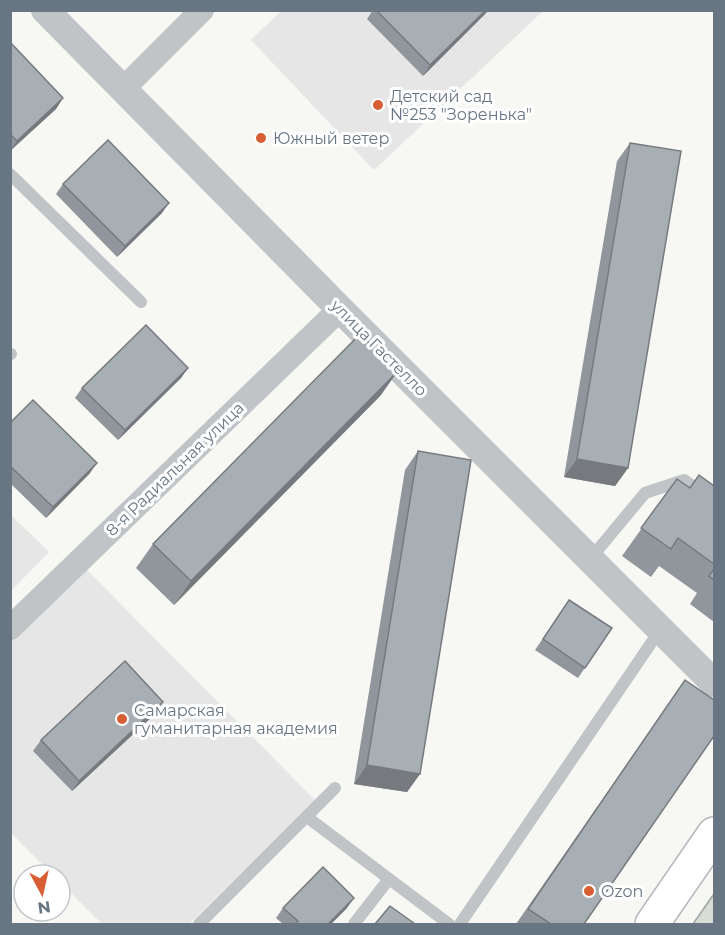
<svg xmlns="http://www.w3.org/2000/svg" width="725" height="935" viewBox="0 0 725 935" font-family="Montserrat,sans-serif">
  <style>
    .built { fill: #e5e6e5 }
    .green { fill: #d8ddd5 }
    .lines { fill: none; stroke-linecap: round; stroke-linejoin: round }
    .secondary-casing { stroke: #b5b9bd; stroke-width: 36 }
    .service { stroke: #c0c4c7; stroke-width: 12 }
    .minor { stroke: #c0c4c7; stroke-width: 24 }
    .tertiary { stroke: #c0c4c7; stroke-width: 28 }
    .secondary { stroke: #fff; stroke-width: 33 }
    .tram { stroke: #a2a7ac; stroke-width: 1.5 }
    .wall { fill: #90969b }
    .shaded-wall { fill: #767a7e }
    .building { fill: #a8afb4; stroke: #767a7e; stroke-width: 1.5 }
    .poi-dot { fill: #d85e33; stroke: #fff; stroke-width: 2 }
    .labels { text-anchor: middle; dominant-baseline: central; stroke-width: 6; stroke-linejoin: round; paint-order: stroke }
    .poi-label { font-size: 16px; fill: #687683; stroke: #fff; text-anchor: start }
    .street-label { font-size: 16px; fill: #687683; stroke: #fff }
  </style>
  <rect width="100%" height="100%" fill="#f7f7f4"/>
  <path class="built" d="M281,11H543L374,170L251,40Z
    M10,514L49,552L11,591H10Z
    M83,566L315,800L189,924H102L60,882V875H53L11,833V638Z"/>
  <path class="green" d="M714,892V924H692Z"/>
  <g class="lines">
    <g class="secondary-casing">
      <path id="secondary" d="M652,924L714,834"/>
    </g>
    <path class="service" d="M10,174L141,302
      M10,354H11
      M591,558L645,493L684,480L714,501
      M307,817L449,924
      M199,924L335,788
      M354,924L389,879
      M460,924L660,630"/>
    <path class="minor" d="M123,89L202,10
      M10,628L340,309"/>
    <path class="tertiary" d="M45,10L340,309L714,683"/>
    <use href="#secondary" class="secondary"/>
    <path class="tram" d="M693,924L714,894"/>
  </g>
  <path class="wall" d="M373,10H489L423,76L367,19Z
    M10,42L63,98L56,109L10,151Z
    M630,143L628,468L615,486L564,477L617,161Z
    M63,184L162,213L117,257L56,194Z
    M188,368L181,378L118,440L75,398L82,388Z
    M381,395L174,605L136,568L153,544Z
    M10,423L90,473L46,518L10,483Z
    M418,451L420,774L407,792L354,784L405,470Z
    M677,479L690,488L714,486V622L690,604L697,593L659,566L651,577L622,556Z
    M569,600L612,628L578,678L535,650Z
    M685,680L584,924H516Z
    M156,713L72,791L33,751L41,740Z
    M283,908H347L331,924H283L276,918Z"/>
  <path class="shaded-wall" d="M486,10H489L423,76L430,65Z
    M63,98L56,109L10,151L17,141Z
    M169,203L162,213L117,257L125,246Z
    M188,368L181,378L118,440L125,430Z
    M398,371L381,395L174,605L191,581Z
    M577,459L628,468L615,486L564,477Z
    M97,463L90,473L46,518L53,507Z
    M163,702L156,713L72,791L79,781Z
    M367,765L420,774L407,792L354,784Z
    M354,898L347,908L331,924H328Z"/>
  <path class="building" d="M376,10H486L430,65Z
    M10,42L63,98L17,141L10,134Z
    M108,140L169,203L125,246L63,184Z
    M630,143L681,151L628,468L577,459Z
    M146,325L188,368L125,430L82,388Z
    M360,334L398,371L191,581L153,544Z
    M33,400L97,463L53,507L10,466V423Z
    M418,451L471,460L420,774L367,765Z
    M699,475L714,486V564L678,538L671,549L641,528L677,479L690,488Z
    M714,569V580L709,576Z
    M569,600L612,628L585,668L543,639Z
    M125,661L163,702L79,781L41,740Z
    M685,680L714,700V736L584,924H551L528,909Z
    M323,867L354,898L328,924H295L298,921L283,908Z
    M390,906L415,924H375Z"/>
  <g class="poi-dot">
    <circle cx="378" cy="105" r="6"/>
    <circle cx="261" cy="138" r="6"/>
    <circle cx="122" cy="719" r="6"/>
    <circle cx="589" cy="891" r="6"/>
  </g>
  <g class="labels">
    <g class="poi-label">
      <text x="390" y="96">Детский сад<tspan x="390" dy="18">№253 "Зоренька"</tspan></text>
      <text x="273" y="138">Южный ветер</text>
      <text x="134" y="710">Самарская<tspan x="134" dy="18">гуманитарная академия</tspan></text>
      <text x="601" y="891">Ozon</text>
    </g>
    <g class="street-label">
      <text transform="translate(379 348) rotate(45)">улица Гастелло</text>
      <text transform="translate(175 469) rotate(-44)">8-я Радиальная улица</text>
    </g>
  </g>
  <rect width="725" height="935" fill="none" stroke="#687683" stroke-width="24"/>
  <g transform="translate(42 893) rotate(172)"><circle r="28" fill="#ffffff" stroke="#c3c8cd" stroke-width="1.5"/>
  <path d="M0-4.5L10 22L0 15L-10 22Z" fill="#d85e33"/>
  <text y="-9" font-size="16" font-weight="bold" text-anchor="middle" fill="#687683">N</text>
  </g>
</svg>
